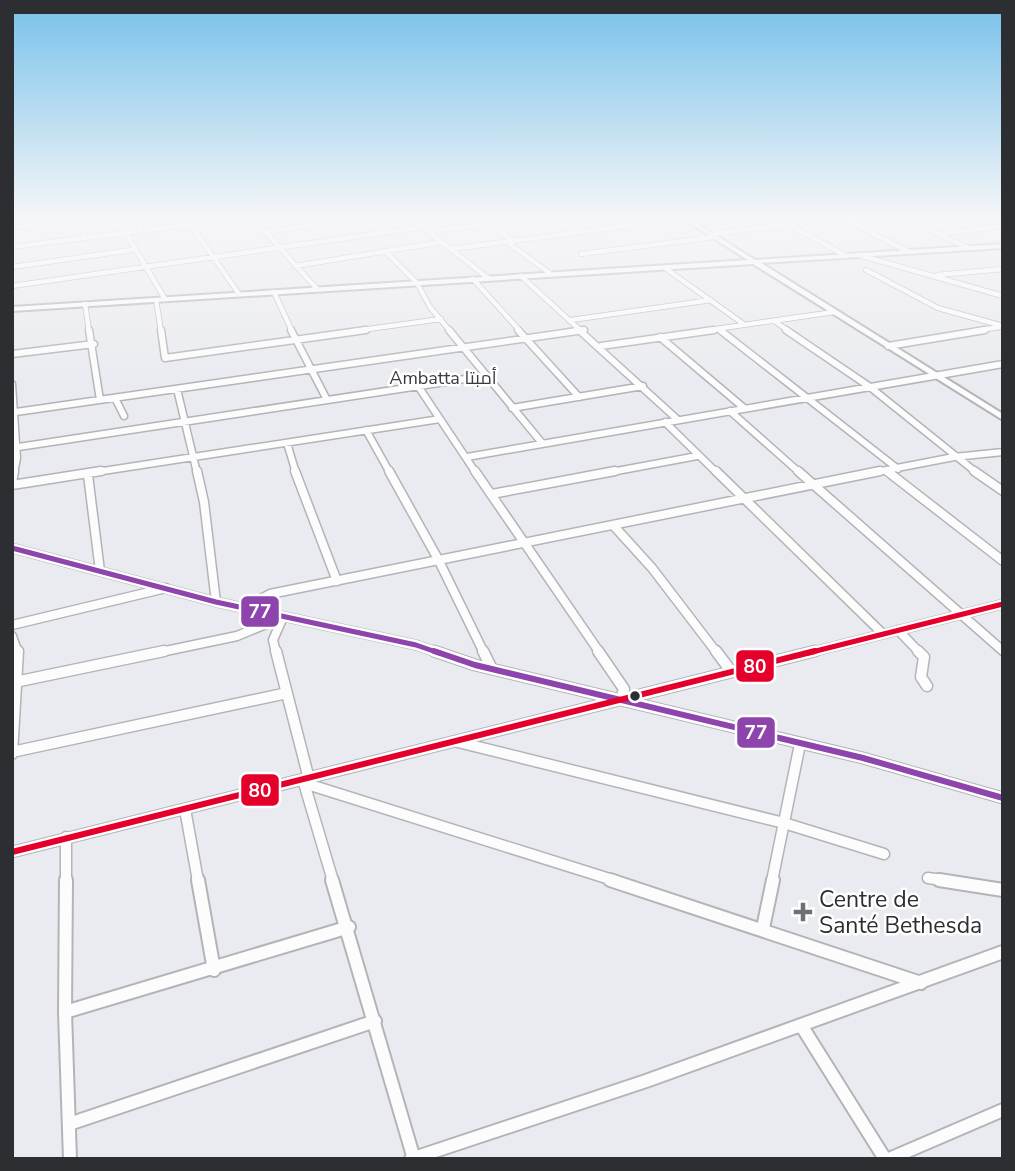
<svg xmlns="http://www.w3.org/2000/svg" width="1015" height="1171" viewBox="0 0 1015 1171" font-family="'Nunito Sans',Cairo,sans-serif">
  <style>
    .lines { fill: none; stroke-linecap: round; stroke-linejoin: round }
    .minor-far4-casing { stroke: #b3b4b7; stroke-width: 6 }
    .minor-far3-casing { stroke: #b3b4b7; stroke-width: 9 }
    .minor-far2-casing { stroke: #b3b4b7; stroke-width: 11 }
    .minor-far1-casing { stroke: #b3b4b7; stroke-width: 13 }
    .minor-casing { stroke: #b3b4b7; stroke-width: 16 }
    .tertiary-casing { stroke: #b3b4b7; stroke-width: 4 }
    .minor-far4 { stroke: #fcfcfd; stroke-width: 4.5 }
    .minor-far3 { stroke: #fcfcfd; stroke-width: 6 }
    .minor-far2 { stroke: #fcfcfd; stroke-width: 8 }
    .minor-far1 { stroke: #fcfcfd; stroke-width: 10 }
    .minor { stroke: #fcfcfd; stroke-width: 12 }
    .tertiary { fill: #fcfcfd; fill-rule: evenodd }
    .bus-1-far1-casing { stroke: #fff; stroke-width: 10 }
    .bus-1-casing { stroke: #fff; stroke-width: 11 }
    .bus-2-far1-casing { stroke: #fff; stroke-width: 10 }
    .bus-2-casing { stroke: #fff; stroke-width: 11 }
    .bus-1-far1 { stroke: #8e44ad; stroke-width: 5 }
    .bus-1 { stroke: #8e44ad; stroke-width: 6 }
    .bus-2-far1 { stroke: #e4002b; stroke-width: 5 }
    .bus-2 { stroke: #e4002b; stroke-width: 6 }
    .bus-dot { fill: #2d2e31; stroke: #fff; stroke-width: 2.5 }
    .poi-dot { fill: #6f7074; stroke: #fff; stroke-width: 2.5 }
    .labels { text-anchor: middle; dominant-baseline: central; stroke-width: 5; stroke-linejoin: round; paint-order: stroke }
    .far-neighbourhood-label { font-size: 18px; fill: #393b41; stroke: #fff }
    .near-poi-label { font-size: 23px; fill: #2d2e31; stroke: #fff; text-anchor: start }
    .line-badge { stroke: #fff; stroke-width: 2.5 }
    .badge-label { font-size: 19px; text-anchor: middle; font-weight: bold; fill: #fff }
  </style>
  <rect width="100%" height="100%" fill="#eaebf0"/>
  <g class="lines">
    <g class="minor-far4-casing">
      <path id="minor-far4" d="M75,219L86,238
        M136,219L142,231
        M254,219L317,289
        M412,219L488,278
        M487,219L512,241L511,245L551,274
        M607,219L619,227
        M779,219L846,256
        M844,219L909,252
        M906,219L968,248
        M850,222L871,219
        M191,225L239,294
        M12,228L75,219
        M428,231L540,219
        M264,232L359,219
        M126,233L165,299
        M711,234L791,224
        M940,234L1003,226
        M12,247L236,219
        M451,249L680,219
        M385,251L417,283L430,307L450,331
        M581,254L714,237
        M859,255L1003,296
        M295,266L442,242
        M12,267L132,250
        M665,268L745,325
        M866,270L938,308L1003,326
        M937,275L1003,269
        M521,276L581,331
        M473,279L520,331
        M12,286L423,227
        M274,292L292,331
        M156,300L161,331
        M85,304L89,331
        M571,320L711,300
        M774,321L789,331
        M719,329L722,331
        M354,331L441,319
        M575,331L584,330
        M702,331L834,312
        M974,331L1000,327"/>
    </g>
    <g class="minor-far3-casing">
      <path id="minor-far3" d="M89,330L100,400
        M161,330L165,358L366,330
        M291,330L327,400
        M449,330L542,443
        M518,330L579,397
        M579,330L678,420
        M720,330L898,469
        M786,330L870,387L977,473
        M660,337L744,408
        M601,346L714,330
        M888,346L985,330
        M12,354L94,344
        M12,384L17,458L14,473
        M418,386L476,473
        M177,389L197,473
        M115,398L124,416
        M512,408L643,386
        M730,411L800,473
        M16,412L584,330
        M665,422L717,473
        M366,430L390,473
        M287,443L296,473
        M12,448L485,376
        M467,457L1003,364
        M887,471L890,473
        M90,473L440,419
        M606,473L697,456
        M871,473L954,457L1003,452"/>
    </g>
    <g class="minor-far2-casing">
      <path id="minor-far2" d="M197,471L204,502L216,602
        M295,471L337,581
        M389,471L438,559L484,653
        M475,471L600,653
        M716,471L882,633
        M798,471L1003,651
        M887,471L1003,561
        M974,471L1003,491
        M88,475L100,571
        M12,483L14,471
        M12,485L101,471
        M492,494L615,471
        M613,525L652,568L717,653
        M12,548L216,602L416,645L439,653
        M252,610L253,603L270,594L880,471
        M12,625L166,588
        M898,630L920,653
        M12,636L18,653
        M156,653L237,636L283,617
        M276,653L273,640L283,617
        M808,653L1003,604"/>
    </g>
    <g class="minor-far1-casing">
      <path id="minor-far1" d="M276,651L309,779L304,783L333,881
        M434,651L475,665L863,758L1003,798
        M483,651L492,669
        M598,651L624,689L621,699
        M716,651L731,671
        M918,651L924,657L921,677L927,686
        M15,682L164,651
        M458,742L784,823L884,854
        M12,752L287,693
        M12,754L18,651
        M304,783L616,881
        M185,809L198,881
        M12,852L815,651
        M928,878L950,881
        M66,881V837
        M772,881L800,744"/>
    </g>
    <g class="minor-casing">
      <path id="minor" d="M66,880L65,1012L70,1159
        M198,880L214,970
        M332,880L414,1159
        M610,880L921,983
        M939,880L1003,890
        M763,928L773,880
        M65,1012L349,927
        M801,1025L885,1159
        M69,1124L375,1021
        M411,1159L646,1081L1003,952
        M889,1159L1003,1110"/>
    </g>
    <g class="tertiary-casing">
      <path id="tertiary" d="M683,219H690L755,260L1003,244V248L761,263L1003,414V420L753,264L12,311V307L748,260Z"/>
    </g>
    <use href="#minor-far4" class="minor-far4"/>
    <use href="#minor-far3" class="minor-far3"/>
    <use href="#minor-far2" class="minor-far2"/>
    <use href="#minor-far1" class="minor-far1"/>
    <use href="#minor" class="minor"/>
    <use href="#tertiary" class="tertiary"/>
    <g class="bus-1-far1-casing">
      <path id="bus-1-far1" d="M12,548L216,602L416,645L439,653"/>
    </g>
    <g class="bus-1-casing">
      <path id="bus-1" d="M434,651L475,665L863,758L1003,798"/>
    </g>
    <g class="bus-2-far1-casing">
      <path id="bus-2-far1" d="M808,653L1003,604"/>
    </g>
    <g class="bus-2-casing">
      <path id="bus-2" d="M12,852L815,651"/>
    </g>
    <use href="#bus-1-far1" class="bus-1-far1"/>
    <use href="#bus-1" class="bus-1"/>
    <use href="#bus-2-far1" class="bus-2-far1"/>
    <use href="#bus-2" class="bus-2"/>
  </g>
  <linearGradient id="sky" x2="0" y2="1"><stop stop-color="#77c1ea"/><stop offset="0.57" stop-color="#f6f6f8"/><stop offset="1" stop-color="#f6f6f8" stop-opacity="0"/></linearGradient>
  <rect width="1015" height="383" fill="url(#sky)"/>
  <circle class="bus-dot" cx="635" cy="696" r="6"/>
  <path class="poi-dot" d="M799.5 901.5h7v7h7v7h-7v7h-7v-7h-7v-7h7z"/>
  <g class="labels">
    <g class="far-neighbourhood-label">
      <text x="443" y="378">Ambatta أمبتا</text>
    </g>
    <g class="near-poi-label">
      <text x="819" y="899">Centre de<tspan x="819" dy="26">Santé Bethesda</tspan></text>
    </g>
  </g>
  <g class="line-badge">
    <rect x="240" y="595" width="40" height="33" rx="7" fill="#8e44ad"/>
    <rect x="735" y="649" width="40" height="34" rx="7" fill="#e4002b"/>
    <rect x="736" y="716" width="40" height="33" rx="7" fill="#8e44ad"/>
    <rect x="240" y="773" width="40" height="34" rx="7" fill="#e4002b"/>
  </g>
  <g class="badge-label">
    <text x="260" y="618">77</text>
    <text x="755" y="673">80</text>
    <text x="756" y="739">77</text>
    <text x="260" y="797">80</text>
  </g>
  <rect width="1015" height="1171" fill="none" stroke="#2d2e31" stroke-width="28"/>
</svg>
